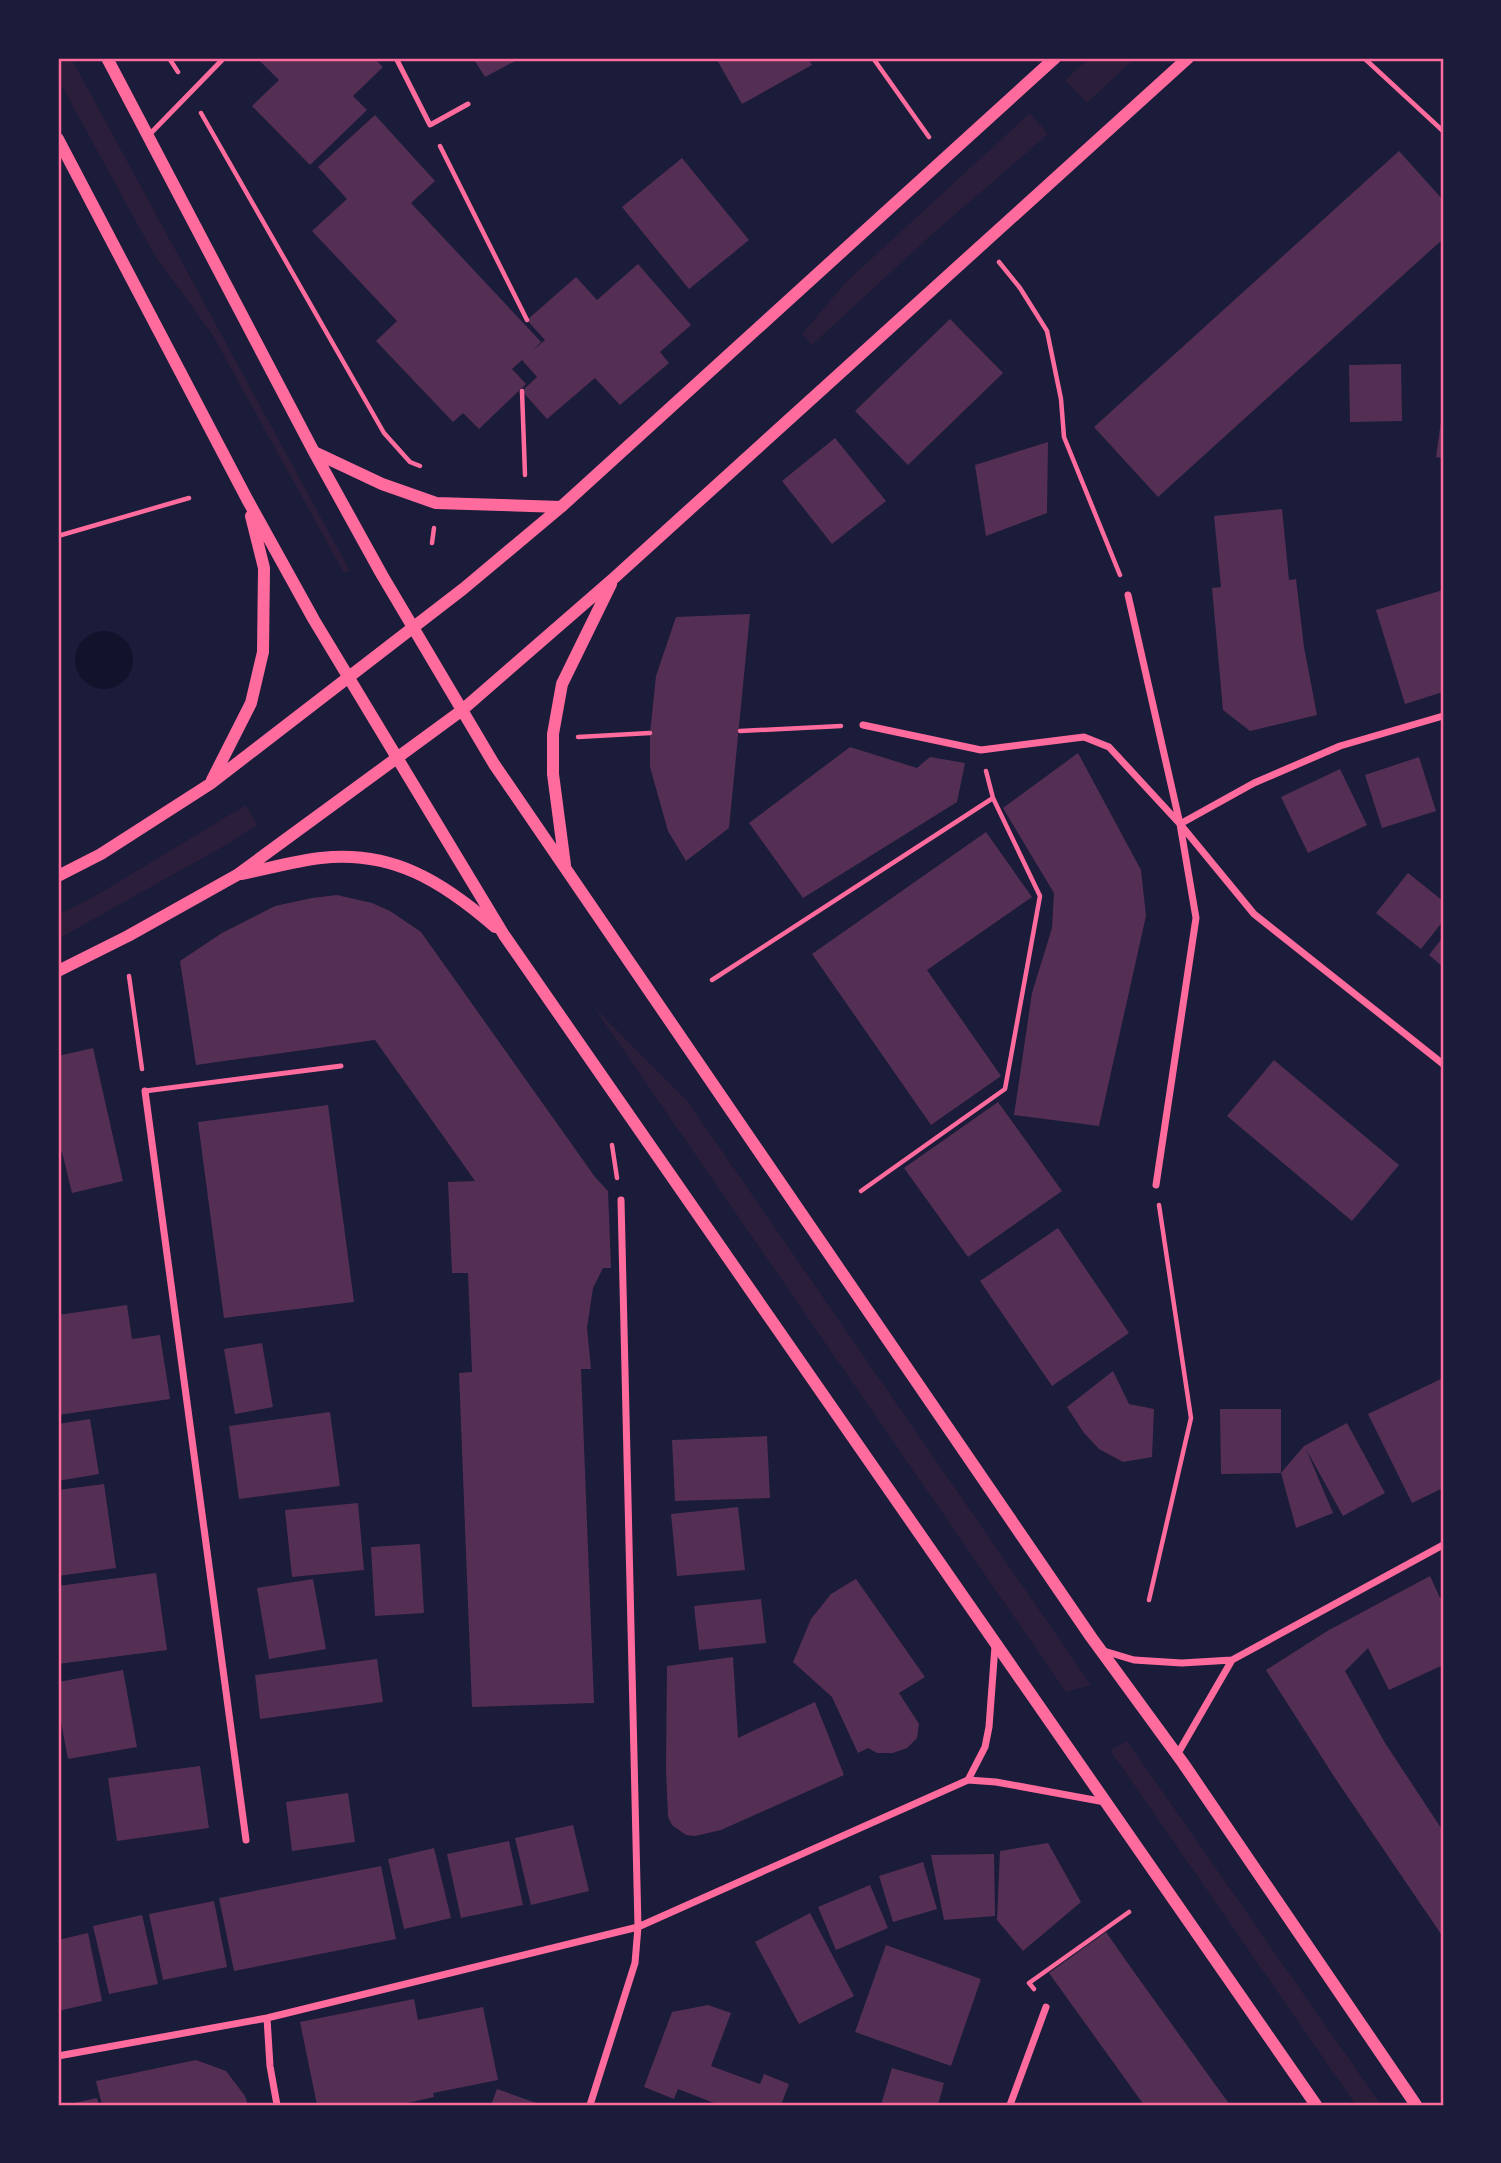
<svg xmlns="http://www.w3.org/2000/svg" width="1501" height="2163" viewBox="0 0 1501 2163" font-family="Overpass,sans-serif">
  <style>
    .green { fill: #2a1e3b }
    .water { fill: #12122b }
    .building { fill: #542f53 }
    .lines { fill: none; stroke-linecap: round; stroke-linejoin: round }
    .path { stroke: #ff6b9d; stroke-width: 4.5 }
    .service { stroke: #ff6b9d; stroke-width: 5 }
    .minor { stroke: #ff6b9d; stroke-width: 7 }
    .tertiary { stroke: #ff6b9d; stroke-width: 12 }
    .neatline { fill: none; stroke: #ff6b9d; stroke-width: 2.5 }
  </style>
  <rect width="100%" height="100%" fill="#1b1b3a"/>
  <path class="green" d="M58,58H71L350,571L344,573L212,334L155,256L58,79Z
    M1090,58H1135L1087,103L1065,80Z
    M1030,113L1048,134L929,237L812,345L802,334L846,282Z
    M246,805L257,825L226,845L58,939V915L90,899Z
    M593,1006L688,1102L1091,1685L1066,1692Z
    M1127,1741L1381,2105H1356L1110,1750Z"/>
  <path class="water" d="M75 660a29 29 0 1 1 58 0a29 29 0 1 1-58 0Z"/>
  <path class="building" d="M257,58H374L383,67L353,96L367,110L310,165L252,106L279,80Z
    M473,58H521L485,77Z
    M721,58H808L812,65L742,104L717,60Z
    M375,115L435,181L411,203L541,342L531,352L545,340L527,320L576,277L597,300L638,264L691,325L660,352L669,363L620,405L595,378L547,419L522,391L537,377L522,360L512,369L526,384L479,429L463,413L453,422L376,341L397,321L312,231L347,199L318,167Z
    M1399,151L1443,200V239L1158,497L1094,427Z
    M682,158L749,240L689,289L622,207Z
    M950,319L1003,373L908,465L855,411Z
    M1401,364L1402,421L1350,422L1349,365Z
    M1442,414L1443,415V458L1436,457Z
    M835,438L886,501L832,544L782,481Z
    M1048,442L1047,513L986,536L975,465Z
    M1282,509L1289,580L1296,579L1304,647L1317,715L1250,731L1223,710L1212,588L1221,587L1214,516Z
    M1443,590V692L1405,704L1376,610Z
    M750,614L729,828L686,861L668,831L650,767V733L656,676L676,617Z
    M850,747L917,768L930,757L965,763L957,802L803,898L749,823Z
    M1078,753L1141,870L1146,916L1099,1126L1014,1115L1032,993L1052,928L1054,893L1003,808Z
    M1419,757L1436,811L1382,828L1365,775Z
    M1340,769L1367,825L1308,853L1281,797Z
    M986,832L1032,897L927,970L1001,1076L931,1125L812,954Z
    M1408,873L1443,901V921L1421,949L1376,913Z
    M337,895L372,903L390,911L421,932L595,1177L608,1191L611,1268H603L593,1288L587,1328L591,1369H581L594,1703L472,1707L459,1373L472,1372L468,1273H452L448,1182L475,1181L375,1040L196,1065L180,961L222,933L275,906L312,898Z
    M1443,937V967L1429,955Z
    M93,1048L123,1181L72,1193L62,1152L58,1153V1056Z
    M1274,1060L1399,1165L1352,1221L1227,1116Z
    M998,1102L1062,1191L968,1257L904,1168Z
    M328,1105L354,1302L224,1318L198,1122Z
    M1058,1228L1129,1333L1052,1386L980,1281Z
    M127,1305L132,1339L160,1335L170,1399L58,1415V1315Z
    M262,1343L273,1407L235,1414L224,1349Z
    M1113,1371L1129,1404L1154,1409L1152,1457L1123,1462L1099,1449L1084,1433L1067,1407Z
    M1443,1378V1488L1412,1503L1368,1414Z
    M1220,1409H1281V1473L1221,1474Z
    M330,1412L340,1486L239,1499L229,1426Z
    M90,1419L99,1474L58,1481V1424Z
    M1347,1423L1385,1493L1343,1516L1306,1449L1333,1513L1296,1528L1281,1473L1304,1446Z
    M767,1436L770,1498L675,1501L672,1440Z
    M104,1484L116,1568L58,1576V1490Z
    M358,1503L364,1570L292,1577L285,1510Z
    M738,1507L745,1570L677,1576L671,1514Z
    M420,1544L424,1613L375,1616L371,1547Z
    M156,1573L167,1650L58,1664V1586Z
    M1430,1576L1440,1598L1443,1597V1665L1389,1690L1368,1648L1345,1671L1385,1743L1443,1831V1937L1335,1778L1266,1670L1329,1630Z
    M313,1579L326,1649L269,1659L257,1588Z
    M856,1579L925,1677L899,1693L919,1724L917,1738L907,1748L893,1753H877L868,1748L858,1753L832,1697L793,1662L811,1619L831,1594Z
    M761,1599L766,1643L699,1650L694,1606Z
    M733,1657L738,1738L815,1702L844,1775L721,1830L695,1836L686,1835L672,1825L668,1817L666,1769L667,1666Z
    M377,1659L383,1702L260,1719L255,1675Z
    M123,1670L137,1747L68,1759L58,1706V1682Z
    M200,1766L209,1828L117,1841L108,1778Z
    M348,1793L355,1842L292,1851L286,1802Z
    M573,1825L589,1891L531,1905L515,1838Z
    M509,1841L523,1905L461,1918L447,1854Z
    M1048,1843L1081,1902L1023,1951L997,1920L1000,1851Z
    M434,1848L451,1918L404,1929L388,1859Z
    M994,1854L995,1916L944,1920L931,1855Z
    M923,1862L937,1909L893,1922L879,1876Z
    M381,1866L396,1939L234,1971L219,1898Z
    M870,1885L888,1928L836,1950L818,1907Z
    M214,1901L227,1967L163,1980L149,1914Z
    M810,1913L854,1996L799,2024L755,1942Z
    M142,1915L158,1984L109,1994L93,1926Z
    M1106,1932L1134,1972L1230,2105H1144L1049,1973Z
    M88,1933L102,2001L58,2011V1940Z
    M886,1945L981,1979L951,2066L855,2032Z
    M414,1999L418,2020L483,2007L498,2080L433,2093L434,2097L399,2105H317L300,2022Z
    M708,2005L731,2013L711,2066L760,2084L764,2074L789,2084L781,2105H719L678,2089L674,2099L644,2087L672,2012Z
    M196,2060L226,2071L245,2096L248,2105H102L96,2081Z
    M892,2068L944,2083L938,2105H881Z
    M497,2089L542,2105H491Z
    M97,2098L99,2105H70V2104Z"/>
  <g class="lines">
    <path class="path" d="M169,58L178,72
      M873,58L929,137
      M1364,58L1443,131
      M201,113L384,433L410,462L420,466
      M440,146L527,320
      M999,262L1020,288L1047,331L1061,399L1064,437L1120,575
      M522,391L525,475
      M58,536L189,498
      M432,543L434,528
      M740,731L841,726
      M578,737L650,733
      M129,976L142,1069
      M712,980L993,798
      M612,1145L617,1178
      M861,1191L1005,1089L1040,896L993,798L986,771
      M1149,1600L1191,1418L1159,1205
      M1034,1989L1029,1983L1129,1912"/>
    <path class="service" d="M396,58L430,125L468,104
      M149,135L224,58
      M145,1091L341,1066"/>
    <path class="minor" d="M1128,595L1180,824L1196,918L1156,1185
      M863,725L981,750L1084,737L1109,747L1180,824L1254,914L1443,1064
      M1180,824L1254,783L1340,746L1443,716
      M145,1091L246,1840
      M1104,1651L1134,1660L1182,1663L1232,1660L1443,1545
      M1177,1755L1232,1660
      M968,1780L985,1747L989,1727L995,1646
      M267,2018L270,2066L277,2105
      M58,2056L267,2018L638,1927L968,1780L996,1782L1105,1802
      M590,2105L635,1963L638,1927L621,1200
      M1010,2105L1046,2007"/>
    <path class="tertiary" d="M107,58L314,452L382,575L494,764L1091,1637L1183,1763L1416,2105
      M58,139L247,499L314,620L504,935L1316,2105
      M314,452L382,484L436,503L561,507
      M212,780L251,703L263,652L264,568L251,516
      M565,865L553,774V734L562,684L611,584
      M241,874C267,869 294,861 321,858C393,850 443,882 495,927
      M58,876L101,854L210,784L463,589L561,507L1055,58
      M58,971L128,936L237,875L461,711L614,578L1188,58"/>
  </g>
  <rect width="1501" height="2163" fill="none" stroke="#1b1b3a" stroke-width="119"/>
  <rect x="60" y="60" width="1382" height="2044" class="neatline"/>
</svg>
